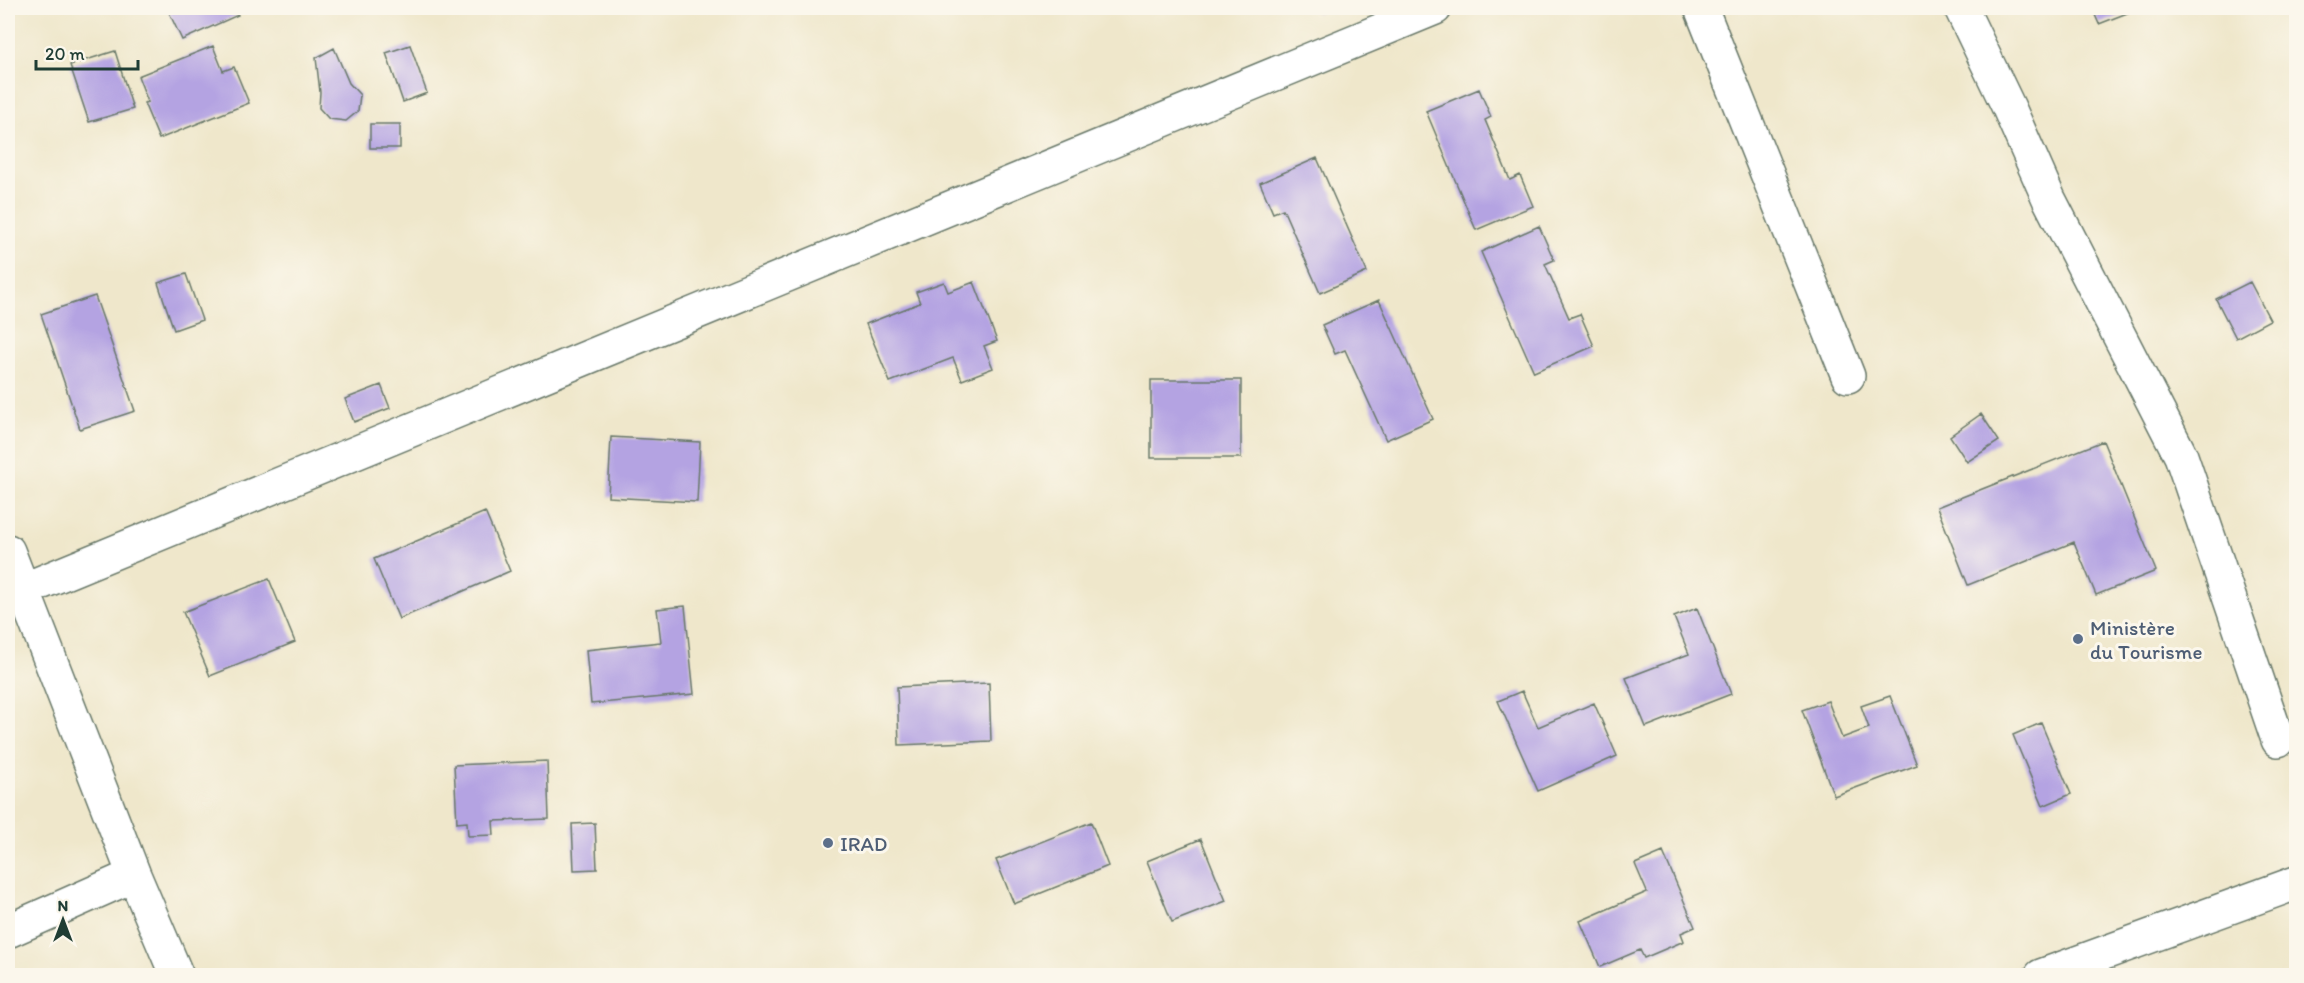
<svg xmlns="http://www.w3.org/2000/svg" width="2304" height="983" viewBox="0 0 2304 983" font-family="Itim,sans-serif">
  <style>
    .building { fill: #b4a3e2 }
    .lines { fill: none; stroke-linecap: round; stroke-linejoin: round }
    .minor-casing { stroke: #687869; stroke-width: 36 }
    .minor { stroke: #fff; stroke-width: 33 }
    .service-dot { fill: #5c6f8a; stroke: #fbf7ec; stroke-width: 2 }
    .labels { text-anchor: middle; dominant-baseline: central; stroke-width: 6; stroke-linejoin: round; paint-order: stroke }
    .service-label { font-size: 21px; fill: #4e5e75; stroke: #fbf7ec; text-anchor: start }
  </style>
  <rect width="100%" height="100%" fill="#fbf7ec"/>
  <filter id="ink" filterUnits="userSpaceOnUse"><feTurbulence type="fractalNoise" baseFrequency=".0167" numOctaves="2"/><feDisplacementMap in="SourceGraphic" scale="12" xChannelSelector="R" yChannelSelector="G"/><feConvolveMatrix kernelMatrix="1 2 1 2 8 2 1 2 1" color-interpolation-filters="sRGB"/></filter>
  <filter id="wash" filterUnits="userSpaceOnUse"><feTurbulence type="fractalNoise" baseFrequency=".008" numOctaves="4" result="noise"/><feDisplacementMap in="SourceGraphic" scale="24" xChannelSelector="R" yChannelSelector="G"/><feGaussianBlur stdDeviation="1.35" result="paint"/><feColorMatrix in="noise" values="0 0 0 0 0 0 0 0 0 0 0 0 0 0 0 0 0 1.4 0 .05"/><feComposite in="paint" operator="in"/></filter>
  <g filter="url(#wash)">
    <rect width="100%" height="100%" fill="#efe7cb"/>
    <g id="blocks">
      <path class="building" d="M167,8H234L238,15L182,40Z
        M1315,8H1332L1317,13Z
        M2092,8H2140L2099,24Z
        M410,45L427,93L403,102L386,53Z
        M213,46L223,71L234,67L249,103L159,139L144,103L148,102L138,76Z
        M334,48L349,83L360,95L358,111L346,121L329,119L319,108L320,92L316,58Z
        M115,51L133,109L89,122L70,65Z
        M1479,89L1491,117L1485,120L1510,180L1520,175L1533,206L1476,230L1426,111Z
        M370,124H400V148H370Z
        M1317,158L1367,272L1320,293L1283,209L1273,213L1260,183Z
        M1539,226L1554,260L1545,264L1569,318L1580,314L1594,346L1534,372L1481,252Z
        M186,274L202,320L174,330L158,283Z
        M944,282L948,292L974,282L997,341L984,346L993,368L962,380L953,358L890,382L866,324L920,303L916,292Z
        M2250,282L2270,320L2236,338L2216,299Z
        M95,296L135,411L80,429L41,314Z
        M1379,300L1433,419L1386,440L1345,350L1335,354L1322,325Z
        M1151,380H1241V458H1151Z
        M381,385L390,408L354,422L345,399Z
        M1981,414L1999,441L1967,462L1950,436Z
        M611,437L700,442L697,502L608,497Z
        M2103,441L2156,571L2096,595L2074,542L1968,585L1937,507Z
        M485,512L510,571L399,619L374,559Z
        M269,579L295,642L210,676L183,612Z
        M685,606L694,694L591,704L586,650L661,642L657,609Z
        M1697,608L1731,694L1646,727L1626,678L1689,654L1674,617Z
        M989,683L991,741L899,745L897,687Z
        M1522,691L1538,727L1594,703L1617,756L1538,791L1498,701Z
        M1890,696L1917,765L1834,796L1802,710L1828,701L1842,738L1869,728L1861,706Z
        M2041,723L2071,794L2043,806L2013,735Z
        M547,761L549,819L493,821L494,835L468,836L467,822L457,823L454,765Z
        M1091,822L1108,866L1014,904L996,860Z
        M595,823L597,869L574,870L572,824Z
        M1201,839L1226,901L1172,922L1147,861Z
        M1663,852L1695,927L1681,933L1684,941L1644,958L1640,950L1600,967L1580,921L1647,892L1635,864Z"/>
    </g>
  </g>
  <g filter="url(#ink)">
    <use href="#blocks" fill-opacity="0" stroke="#687869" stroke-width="1.5"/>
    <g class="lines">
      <g class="minor-casing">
        <path id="minor" d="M1701,8L1848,376
          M1961,8L2009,108L2049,199L2181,456L2278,740
          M8,551L134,875L177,976
          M23,590L1435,8
          M8,931L134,875
          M2041,976L2296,883"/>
      </g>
      <use href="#minor" class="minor"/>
    </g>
  </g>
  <g class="service-dot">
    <circle cx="2078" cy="639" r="6"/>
    <circle cx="828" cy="843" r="6"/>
  </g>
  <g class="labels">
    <g class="service-label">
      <text x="2090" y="627">Ministère<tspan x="2090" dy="24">du Tourisme</tspan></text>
      <text x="840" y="843">IRAD</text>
    </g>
  </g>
  <rect width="2304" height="983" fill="none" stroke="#fbf7ec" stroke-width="30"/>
  <g transform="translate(63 920)" stroke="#fbf7ec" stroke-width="4.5" paint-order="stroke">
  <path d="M0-4.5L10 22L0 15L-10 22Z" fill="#1f3d34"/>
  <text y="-9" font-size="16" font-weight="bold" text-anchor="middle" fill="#1f3d34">N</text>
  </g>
  <path d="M36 60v9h102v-9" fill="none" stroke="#1f3d34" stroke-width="3"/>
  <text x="45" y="60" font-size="18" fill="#1f3d34" stroke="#fbf7ec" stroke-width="4.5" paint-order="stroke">20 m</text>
</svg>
